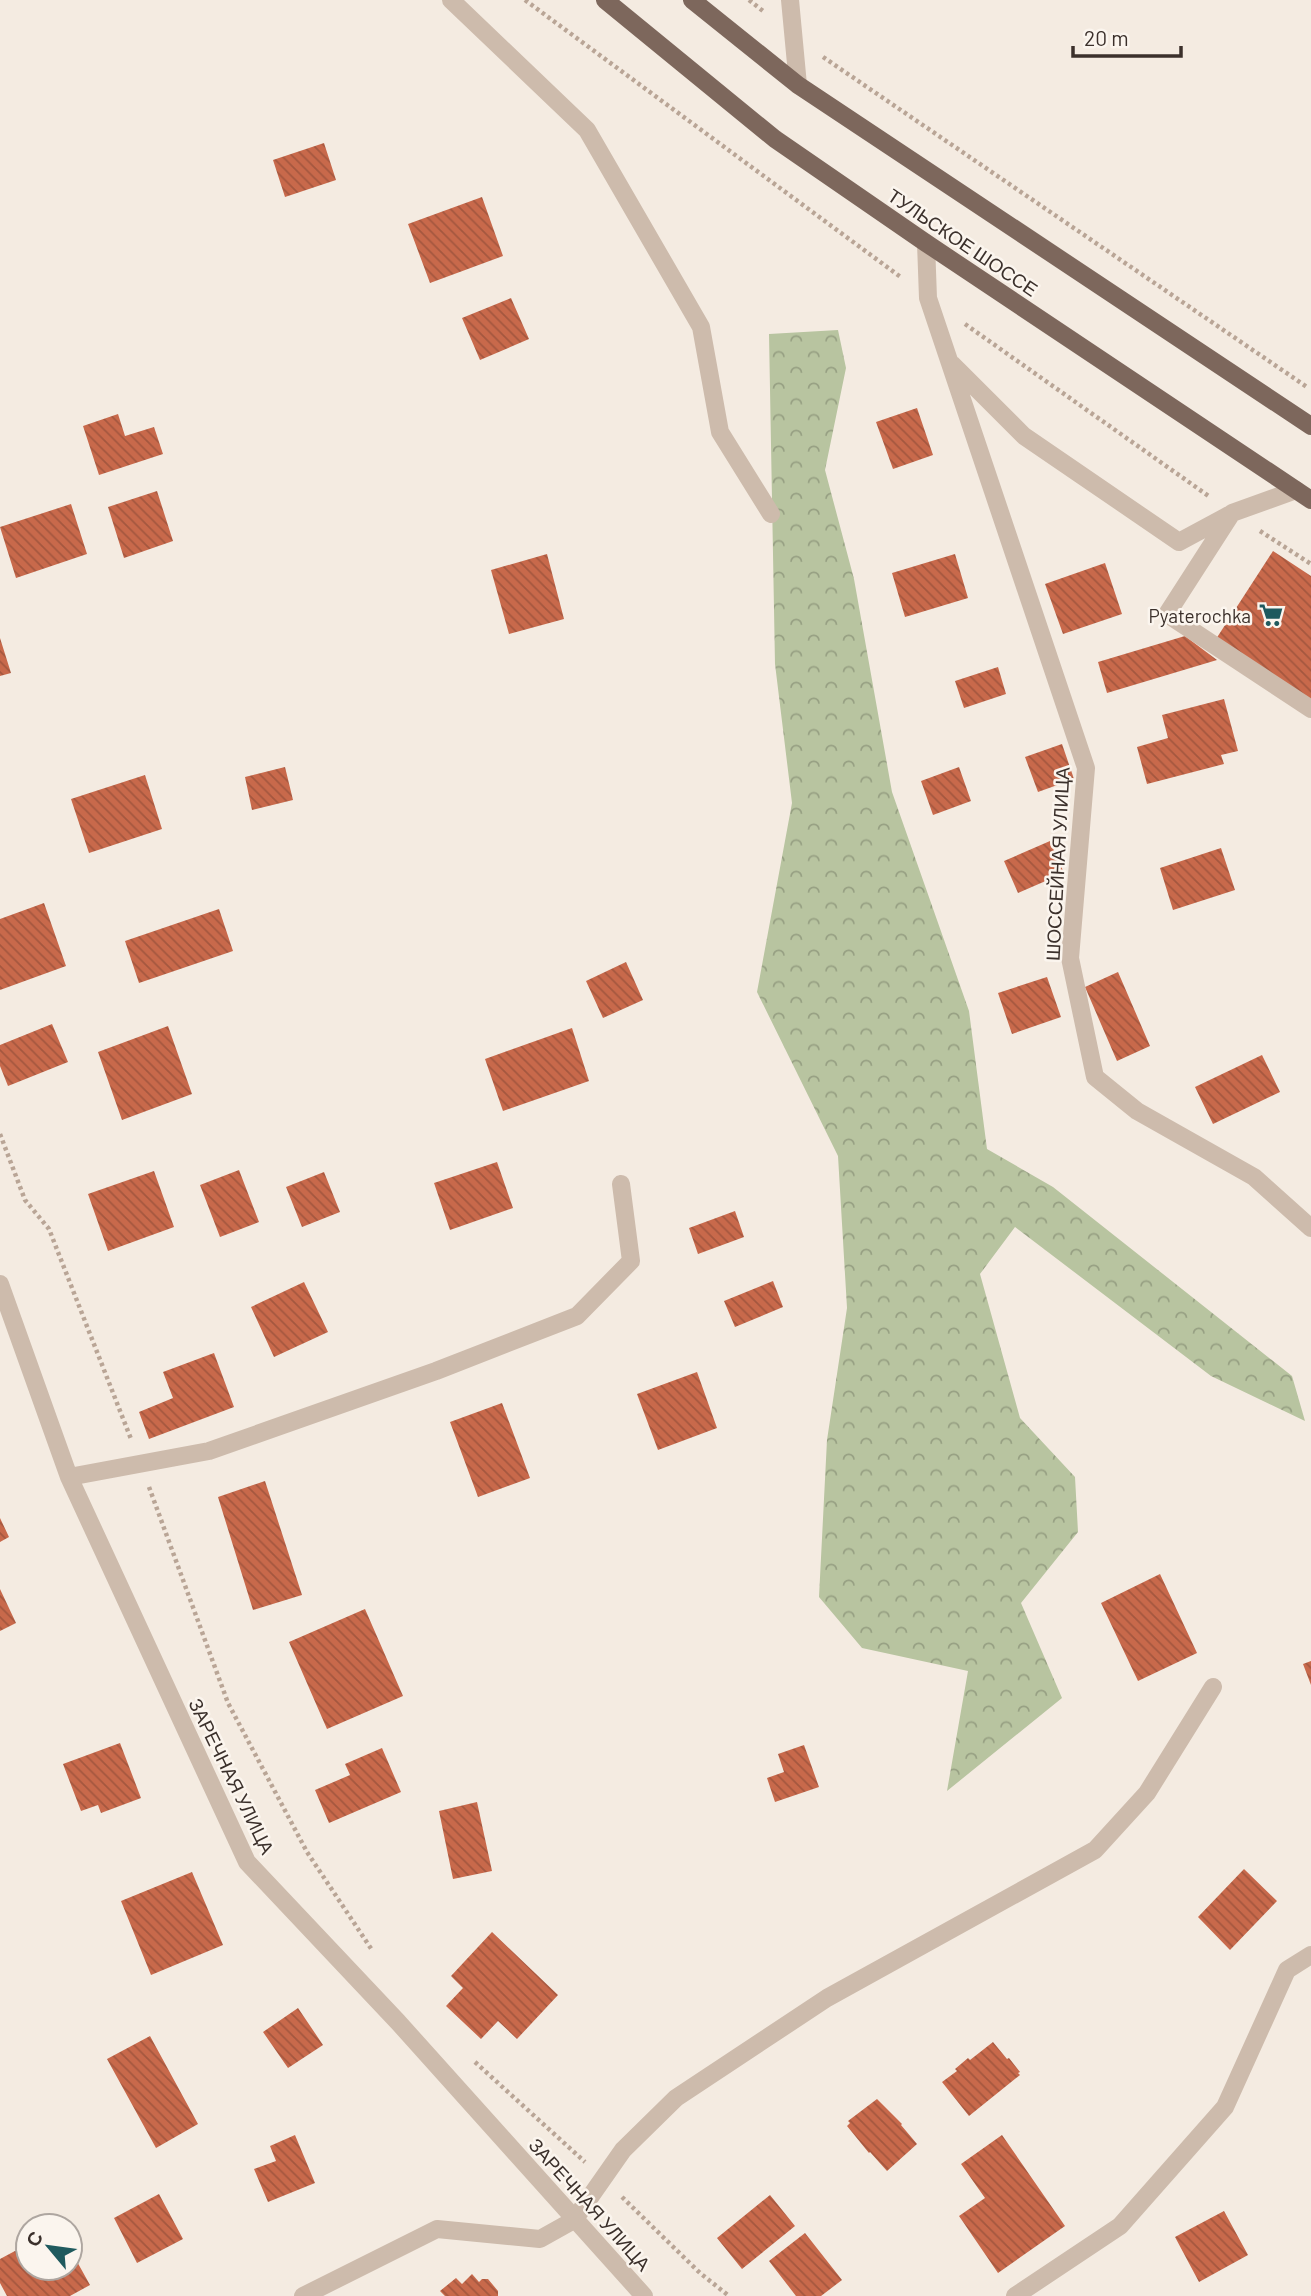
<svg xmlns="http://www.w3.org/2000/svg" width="1311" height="2296" viewBox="0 0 1311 2296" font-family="Barlow,sans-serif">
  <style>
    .forest { fill: url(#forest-crowns) }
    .building { fill: url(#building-back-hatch) }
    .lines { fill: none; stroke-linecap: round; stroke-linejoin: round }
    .path { stroke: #b9a596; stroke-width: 4.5; stroke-dasharray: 3.5 3.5; stroke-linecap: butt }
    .minor { stroke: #cdbbac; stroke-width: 18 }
    .major { stroke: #7d675c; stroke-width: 18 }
    .labels { text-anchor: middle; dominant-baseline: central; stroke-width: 5; stroke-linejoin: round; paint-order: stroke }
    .street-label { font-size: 19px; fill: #3b302b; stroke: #fbf5ee }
    .poi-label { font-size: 19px; fill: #3b302b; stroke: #fbf5ee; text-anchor: end }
  </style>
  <defs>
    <pattern id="forest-crowns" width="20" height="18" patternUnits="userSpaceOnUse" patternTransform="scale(1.75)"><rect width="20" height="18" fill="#b8c4a0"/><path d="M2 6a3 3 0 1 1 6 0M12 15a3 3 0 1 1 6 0" fill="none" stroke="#97a083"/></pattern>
    <pattern id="building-back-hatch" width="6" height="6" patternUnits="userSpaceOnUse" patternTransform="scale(1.75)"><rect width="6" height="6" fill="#c8694b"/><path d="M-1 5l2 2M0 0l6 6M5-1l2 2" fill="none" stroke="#a4573f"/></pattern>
  </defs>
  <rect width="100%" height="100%" fill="#f4ebe1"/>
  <path class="forest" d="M838,330L846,368L825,470L854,579L892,792L969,1011L987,1149L1053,1187L1292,1376L1305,1421L1211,1376L1015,1227L980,1274L1020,1418L1075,1477L1078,1532L1021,1603L1062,1698L947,1791L968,1671L862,1648L819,1597L827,1440L847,1308L838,1156L757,992L792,803L775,664L769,334Z"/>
  <path class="building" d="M324,143L336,180L285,197L273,160Z
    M482,197L503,256L430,283L408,224Z
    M511,298L529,339L480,360L462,318Z
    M917,408L933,455L893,469L876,422Z
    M118,414L125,436L154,427L163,454L99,475L83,426Z
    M157,491L173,541L124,558L108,507Z
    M71,504L87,554L16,578L0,527Z
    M1273,551L1311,576V701L1216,639Z
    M547,554L564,619L509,634L491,570Z
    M955,554L968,598L905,617L892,573Z
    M1105,563L1122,614L1063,634L1045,584Z
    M1185,636L1217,660L1107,693L1098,662Z
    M0,638L11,673L0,676Z
    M998,667L1006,694L964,708L955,681Z
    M1224,699L1238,751L1221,755L1224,764L1147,784L1137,747L1168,738L1162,715Z
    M1062,744L1074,779L1038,792L1025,757Z
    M285,767L293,800L252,810L245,777Z
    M959,767L971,801L933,815L921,781Z
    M145,775L162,829L89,853L71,799Z
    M1050,841L1064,873L1018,893L1004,861Z
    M1221,848L1235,890L1173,910L1160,868Z
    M44,903L66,966L0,990V919Z
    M219,909L233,951L139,983L125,941Z
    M626,962L643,1000L603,1018L586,981Z
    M1118,972L1150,1046L1117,1061L1085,987Z
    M1047,977L1061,1017L1012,1034L998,993Z
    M52,1024L68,1062L8,1086L0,1066V1045Z
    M168,1026L192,1094L122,1120L98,1052Z
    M572,1028L589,1081L503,1111L485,1059Z
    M1262,1055L1280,1092L1213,1124L1195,1087Z
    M497,1162L513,1208L450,1230L434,1183Z
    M239,1170L259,1222L220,1237L200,1185Z
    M154,1171L174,1227L108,1251L88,1194Z
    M324,1172L340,1212L302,1227L286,1187Z
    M735,1211L744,1237L698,1254L689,1228Z
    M773,1281L783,1307L735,1327L724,1301Z
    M304,1282L328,1332L274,1357L251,1307Z
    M214,1353L234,1407L149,1439L139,1412L173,1398L163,1372Z
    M697,1372L717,1428L658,1450L637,1394Z
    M502,1403L530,1478L478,1497L450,1422Z
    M265,1481L302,1595L253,1610L218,1497Z
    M0,1518L9,1537L0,1542Z
    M1160,1574L1197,1653L1138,1681L1101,1603Z
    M0,1589L16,1623L0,1631Z
    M365,1609L403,1696L327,1729L289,1642Z
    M1311,1661V1685L1303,1664Z
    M120,1743L141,1798L101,1813L98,1805L81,1811L63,1764Z
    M804,1745L819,1787L775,1802L767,1778L784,1772L778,1754Z
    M382,1748L401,1792L329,1823L315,1790L350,1775L345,1764Z
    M477,1802L492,1871L453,1879L439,1811Z
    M1244,1869L1277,1901L1230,1950L1198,1917Z
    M192,1872L223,1945L151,1975L121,1901Z
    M492,1932L558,1995L517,2039L498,2021L481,2039L446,2006L463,1988L451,1976Z
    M298,2008L323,2045L288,2068L263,2032Z
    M150,2036L198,2124L156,2148L107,2059Z
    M993,2042L1007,2059L1009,2058L1020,2072L1018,2073L1020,2075L969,2116L942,2082L957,2071L955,2069L968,2058L970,2060Z
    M877,2099L902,2124L901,2125L917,2144L887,2171L870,2152L869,2153L847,2126L850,2123L848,2121Z
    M295,2135L315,2183L268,2202L254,2169L276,2161L270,2146Z
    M1002,2135L1065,2226L998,2273L959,2216L985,2198L961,2164Z
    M159,2194L183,2239L137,2263L114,2218Z
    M770,2195L795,2226L742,2269L717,2238Z
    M1224,2211L1248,2255L1199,2282L1175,2237Z
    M805,2233L842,2280L821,2296H796L769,2261Z
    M28,2244V2268H70V2249L90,2285L70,2296H7L0,2283V2259Z
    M472,2274L479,2282L482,2279H488L498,2291V2296H445L440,2291L456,2278L462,2284Z"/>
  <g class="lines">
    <path class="path" d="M525,0L902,278
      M749,0L763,11
      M823,57L1307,387
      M965,324L1210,497
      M1260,531L1311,564
      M0,1134L25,1200L49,1229L131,1439
      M149,1487L228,1703L307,1852L372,1950
      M475,2062L585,2162
      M622,2197L700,2273L729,2296"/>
    <path class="minor" d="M451,0L587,130L701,327L720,432L771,514
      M790,0L798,85
      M926,243L928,298L1086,768L1070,958L1095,1077L1137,1111L1254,1177L1311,1228
      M952,364L1024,436L1179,542L1229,515
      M1296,490L1232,513L1167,614L1311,709
      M0,1284L69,1477L247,1862L398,2022L644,2296
      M69,1477L209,1451L436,1371L577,1316L631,1261L621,1184
      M303,2296L437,2229L540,2239L574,2220L623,2150L676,2098L827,1998L1095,1850L1147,1793L1213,1687
      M1015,2296L1120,2226L1225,2107L1287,1970L1311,1955"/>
    <path class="major" d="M605,0L775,139L926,243L1311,500
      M692,0L798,85L1311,426"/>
  </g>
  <defs>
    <g id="supermarket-bare" transform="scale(1.89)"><path d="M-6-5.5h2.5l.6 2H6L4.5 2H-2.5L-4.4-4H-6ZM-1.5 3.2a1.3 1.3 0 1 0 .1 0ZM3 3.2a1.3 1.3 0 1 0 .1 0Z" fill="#1f5a5e" stroke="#fbf5ee" stroke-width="2.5" paint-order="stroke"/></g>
  </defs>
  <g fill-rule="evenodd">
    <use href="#supermarket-bare" x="1271" y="615"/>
  </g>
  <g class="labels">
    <g class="street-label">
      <text transform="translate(963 242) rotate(34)">ТУЛЬСКОЕ ШОССЕ</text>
      <text transform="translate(1057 864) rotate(-87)">ШОССЕЙНАЯ УЛИЦА</text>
      <text transform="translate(232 1776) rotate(64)">ЗАРЕЧНАЯ УЛИЦА</text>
      <text transform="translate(590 2204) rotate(48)">ЗАРЕЧНАЯ УЛИЦА</text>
    </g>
    <g class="poi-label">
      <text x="1251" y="615">Pyaterochka</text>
    </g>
  </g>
  <g transform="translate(49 2247) rotate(299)"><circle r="33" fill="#fbf5ee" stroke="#aea6a0" stroke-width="2"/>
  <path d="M0-5L12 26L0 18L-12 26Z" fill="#1f5a5e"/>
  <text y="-10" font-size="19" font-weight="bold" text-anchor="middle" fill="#3b302b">С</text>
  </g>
  <path d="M1073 46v10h108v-10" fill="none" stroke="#3b302b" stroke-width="3.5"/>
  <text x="1084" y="46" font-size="21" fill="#3b302b" stroke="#fbf5ee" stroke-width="5" paint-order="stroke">20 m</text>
</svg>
